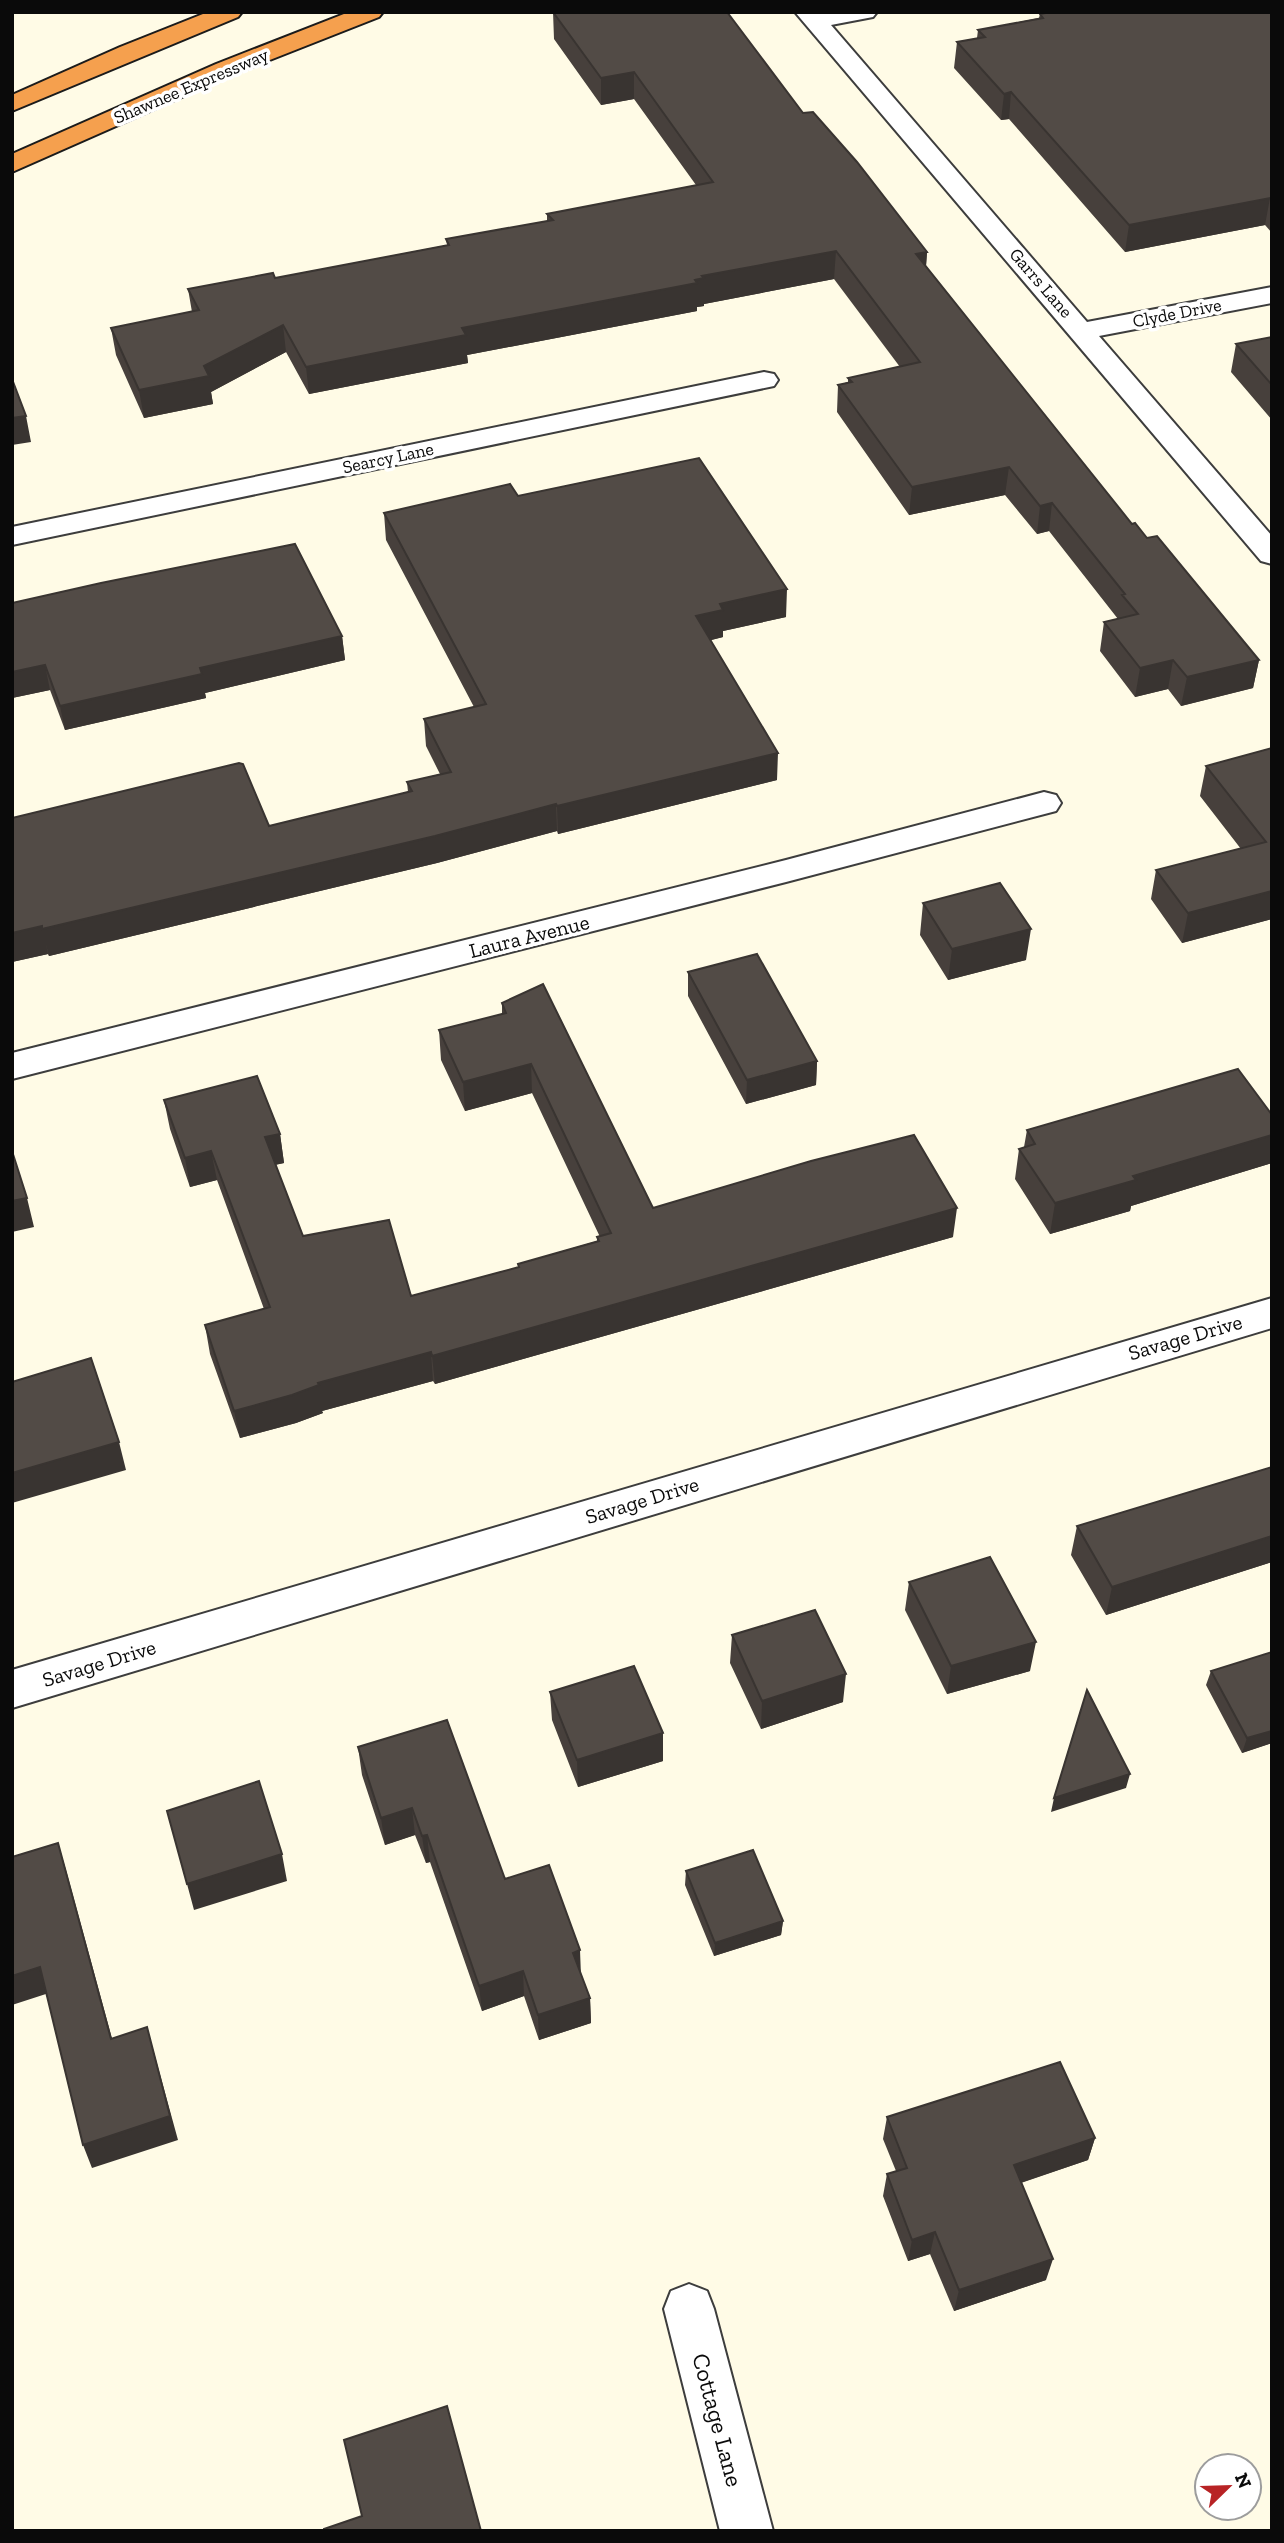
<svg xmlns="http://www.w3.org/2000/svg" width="1284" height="2543" viewBox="0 0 1284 2543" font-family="'Zilla Slab',serif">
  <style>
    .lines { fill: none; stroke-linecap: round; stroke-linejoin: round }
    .minor-casing { stroke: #3d3d3d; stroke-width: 4 }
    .highway-casing { stroke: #1b1b1b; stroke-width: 4 }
    .minor { fill: #fff; fill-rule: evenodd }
    .highway { fill: #f5a04e; fill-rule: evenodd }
    .wall { fill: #47403c }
    .shaded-wall { fill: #393431 }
    .building { fill: #524b46; stroke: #393431; stroke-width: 2 }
    .labels { text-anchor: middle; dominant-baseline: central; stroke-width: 7; stroke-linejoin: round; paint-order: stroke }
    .far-street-label { font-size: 18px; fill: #0a0a0a; stroke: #fff }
    .street-label { font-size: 21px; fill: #0a0a0a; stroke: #fff }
    .near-street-label { font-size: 24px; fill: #0a0a0a; stroke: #fff }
  </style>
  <rect width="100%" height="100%" fill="#fffbe6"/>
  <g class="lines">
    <g class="minor-casing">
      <path id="minor" d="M795,12H877L873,17L831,25L1087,322L1272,287V303L1099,336L1272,536V564L1261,561Z
        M764,372L774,374L778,380L774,386L12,545V527Z
        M1044,792L1056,795L1061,803L1056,811L786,882L12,1079V1053L786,860Z
        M1272,1298V1328L12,1708V1670Z
        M689,2284L707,2291L714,2309L773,2531H720L664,2309L671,2291Z"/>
    </g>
    <g class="highway-casing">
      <path id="highway" d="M208,12H242L238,17L12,111V95L120,47Z
        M349,12H383L379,17L234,74L12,172V154L216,64Z"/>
    </g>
    <use href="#minor" class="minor"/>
    <use href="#highway" class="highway"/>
  </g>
  <path class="wall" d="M553,12L803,113L927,252L926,266L1132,524L1147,538L1259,660L1253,688L1181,706L1168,689L1135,697L1100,651L1104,622L1118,619L1049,531L1037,534L1005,495L909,515L837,412L838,385L848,382V378L900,367L834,279L704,304V306L697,307V311L467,355L468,363L309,394L286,352L211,392L213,404L144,418L116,355L111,328L192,312L188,289L275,278L447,245L446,239L547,221V214L696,185L634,99L601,105L554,39Z
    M1272,12V233L1265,225L1125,252L1009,119L1001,120L954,68L957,42L977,38L978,30L1039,18L1040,14Z
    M1272,337V420L1231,372L1236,344Z
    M518,496L786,617L723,631V637L711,640L777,780L558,834L557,831L437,863L49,956L48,954L12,962V818L269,826L408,792L407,782L440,774L426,746L424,719L474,707L386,540L384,513Z
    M12,603L342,636L345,660L205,693L206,698L65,730L50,690L12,698Z
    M1272,748V919L1182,943L1151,899L1156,870L1241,849L1200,796L1206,766Z
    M923,903L1026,960L948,980L920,935Z
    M688,972L817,1061L816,1085L746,1104L688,996Z
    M502,1003L653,1208L953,1237L435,1384L433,1381L322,1411L323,1413L296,1423L240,1438L210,1354L205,1325L264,1309L217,1180L190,1187L170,1129L164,1100L280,1134L284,1163L275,1165L303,1236L411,1296L518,1267V1264L597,1241V1237H600L532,1093L465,1111L441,1060L439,1030L502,1014Z
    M1272,1115V1163L1131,1206L1130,1211L1050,1234L1015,1179L1019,1149L1024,1147L1027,1130Z
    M1272,1467V1562L1106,1615L1071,1555L1077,1526Z
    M909,1582L1030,1671L947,1694L905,1610Z
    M732,1635L843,1702L761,1729L730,1663Z
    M1211,1671L1272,1743L1242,1753L1206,1685Z
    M550,1692L663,1733V1761L578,1787L552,1720Z
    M358,1747L505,1879L581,1974L590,1998L591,2023L539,2040L524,1996L482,2011L430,1862L426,1863L415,1835L385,1845L362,1775Z
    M686,1871L783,1921L781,1935L714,1956L685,1885Z
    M887,2117L1095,2138L1088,2160L1021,2183L1046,2280L954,2311L930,2254L908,2261L883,2196L887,2174L896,2171L883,2139Z"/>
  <path class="shaded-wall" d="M634,72V99L601,105V78Z
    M1011,92L1009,119L1001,120L1004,94Z
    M1270,198L1265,225L1125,252L1129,225Z
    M836,251L834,279L704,304V306L697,307V311L467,355L468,363L309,394L306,367L462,328L695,280L702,276Z
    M927,252L925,280L916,254Z
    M283,325L286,352L211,392L213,404L144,418L139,390L204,366Z
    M26,416L31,442L12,445V418Z
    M1009,467L1005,495L909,515L912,487Z
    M1052,503L1049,531L1037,534L1040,506Z
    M787,589L786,617L723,631V637L696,644V616L720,604Z
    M342,636L345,660L205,693L206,698L65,730L60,706L200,668Z
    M1173,660L1168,689L1135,697L1140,668Z
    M1259,660L1253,688L1181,706L1187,677Z
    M45,665L50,690L12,698V672Z
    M778,753L777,780L558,834L557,806Z
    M556,804L557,831L437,863L49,956L42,929Z
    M1272,891V919L1182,943L1188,913Z
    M42,926L48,954L12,962V933Z
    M1031,929L1026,960L948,980L952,949Z
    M817,1061L816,1085L746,1104L747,1080Z
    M531,1064L532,1093L465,1111L463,1082Z
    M280,1134L284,1163L269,1166L265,1137Z
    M1272,1135V1163L1131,1206L1130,1211L1050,1234L1055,1203L1133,1176Z
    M211,1151L217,1180L190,1187L185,1158Z
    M27,1198L34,1227L12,1232V1201Z
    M957,1208L953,1237L435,1384L432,1356Z
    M431,1352L433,1381L322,1411L323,1413L296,1423L240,1438L234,1411L318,1383Z
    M119,1442L126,1470L12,1503V1473Z
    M1272,1536V1562L1106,1615L1112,1587Z
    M1036,1642L1030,1671L947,1694L951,1666Z
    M846,1674L843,1702L761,1729L762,1701Z
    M1272,1731V1743L1242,1753L1247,1738Z
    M663,1733V1761L578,1787L577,1760Z
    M1130,1774L1126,1788L1051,1812L1054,1798Z
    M412,1808L415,1835L385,1845L381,1818Z
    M427,1835L430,1862L426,1863L422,1836Z
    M58,1843L66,1870L119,2064L111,2039Z
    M282,1854L287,1881L194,1910L187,1884Z
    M783,1921L781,1935L714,1956L715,1943Z
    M580,1950L581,1976L573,1953Z
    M40,1967L49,1993L12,2005V1976Z
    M523,1971L524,1996L482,2011L479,1986Z
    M590,1998L591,2023L539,2040L538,2015Z
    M147,2027L178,2140L92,2168L83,2145Z
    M1095,2138L1088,2160L1008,2187L1014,2165Z
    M935,2232L930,2254L908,2261L912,2240Z
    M1053,2259L1046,2280L954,2311L959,2290Z"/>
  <path class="building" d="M553,12H727L803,113L813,112L857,162L927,252L916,254L1132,524L1135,523L1147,538L1157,536L1259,660L1187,677L1173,660L1140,668L1104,622L1138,614L1122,595L1125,594L1052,503L1040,506L1009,467L912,487L838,385L852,382L848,378L920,362L836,251L702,276L704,278L695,280L697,283L462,328L466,335L306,367L283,325L204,366L209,376L139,390L111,328L199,310L188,289L273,273L275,278L449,245L446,239L553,220L547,214L713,182L634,72L601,78Z
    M1051,12H1272V200L1270,198L1129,225L1011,92L1004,94L957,42L985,37L978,30L1043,18L1040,14Z
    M1272,337V385L1236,344Z
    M12,379L26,416L12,418Z
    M699,458L787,589L720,604L723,610L696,616L778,753L557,806L556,804L435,836L42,929V926L12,933V818L239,763L243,764L269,826L412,791L407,782L451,772L424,719L486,704L384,513L510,484L518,496Z
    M295,544L342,636L200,668L202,674L60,706L45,665L12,672V603L101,583Z
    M1272,748V891L1188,913L1156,870L1266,842L1206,766Z
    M1000,883L1031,929L952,949L923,903Z
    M757,954L817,1061L747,1080L688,972Z
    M543,984L653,1208L811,1161L914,1135L957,1208L432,1356L431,1352L318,1383L319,1385L292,1395L234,1411L205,1325L270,1307L211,1151L185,1158L164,1100L257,1076L280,1134L265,1137L303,1236L389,1220L411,1296L519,1267L518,1264L599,1241L597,1237L611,1233L531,1064L463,1082L439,1030L506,1013L502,1003Z
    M1238,1069L1272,1115V1135L1133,1176L1136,1180L1055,1203L1019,1149L1035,1144L1027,1130Z
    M12,1151L27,1198L12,1201Z
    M91,1358L119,1442L12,1473V1382Z
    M1272,1467V1536L1112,1587L1077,1526Z
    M990,1557L1036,1642L951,1666L909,1582Z
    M815,1610L846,1674L762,1701L732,1635Z
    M1272,1652V1731L1247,1738L1211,1671Z
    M634,1666L663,1733L577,1760L550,1692Z
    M1087,1690L1130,1774L1054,1798Z
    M447,1720L505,1879L549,1865L580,1950L573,1953L590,1998L538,2015L523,1971L479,1986L427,1835L422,1836L412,1808L381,1818L358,1747Z
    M259,1781L282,1854L187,1884L167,1811Z
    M58,1843L111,2039L147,2027L170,2116L83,2145L40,1967L12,1976V1857Z
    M753,1850L783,1921L715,1943L686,1871Z
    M1060,2062L1095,2138L1014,2165L1053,2259L959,2290L935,2232L912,2240L887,2174L907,2168L887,2117Z
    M447,2406L481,2531H324V2529L362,2516L344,2440Z"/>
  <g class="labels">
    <g class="far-street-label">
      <text transform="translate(191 86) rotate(-23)">Shawnee Expressway</text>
      <text transform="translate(1041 283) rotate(49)">Garrs Lane</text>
      <text transform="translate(1177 313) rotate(-11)">Clyde Drive</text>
      <text transform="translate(388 458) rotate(-12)">Searcy Lane</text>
    </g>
    <g class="street-label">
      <text transform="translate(529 936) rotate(-14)">Laura Avenue</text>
      <text transform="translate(1185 1337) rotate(-16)">Savage Drive</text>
      <text transform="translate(642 1500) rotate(-17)">Savage Drive</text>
      <text transform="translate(99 1663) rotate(-17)">Savage Drive</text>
    </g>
    <g class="near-street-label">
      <text transform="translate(718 2420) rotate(75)">Cottage Lane</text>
    </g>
  </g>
  <rect width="1284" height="2543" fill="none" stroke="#0a0a0a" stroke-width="28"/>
  <g transform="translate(1228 2487) rotate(67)"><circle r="33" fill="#ffffff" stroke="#9d9d9d" stroke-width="2"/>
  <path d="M0-5L12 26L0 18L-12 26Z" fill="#b82325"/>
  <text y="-10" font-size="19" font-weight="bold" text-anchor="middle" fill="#0a0a0a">N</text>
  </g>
</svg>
